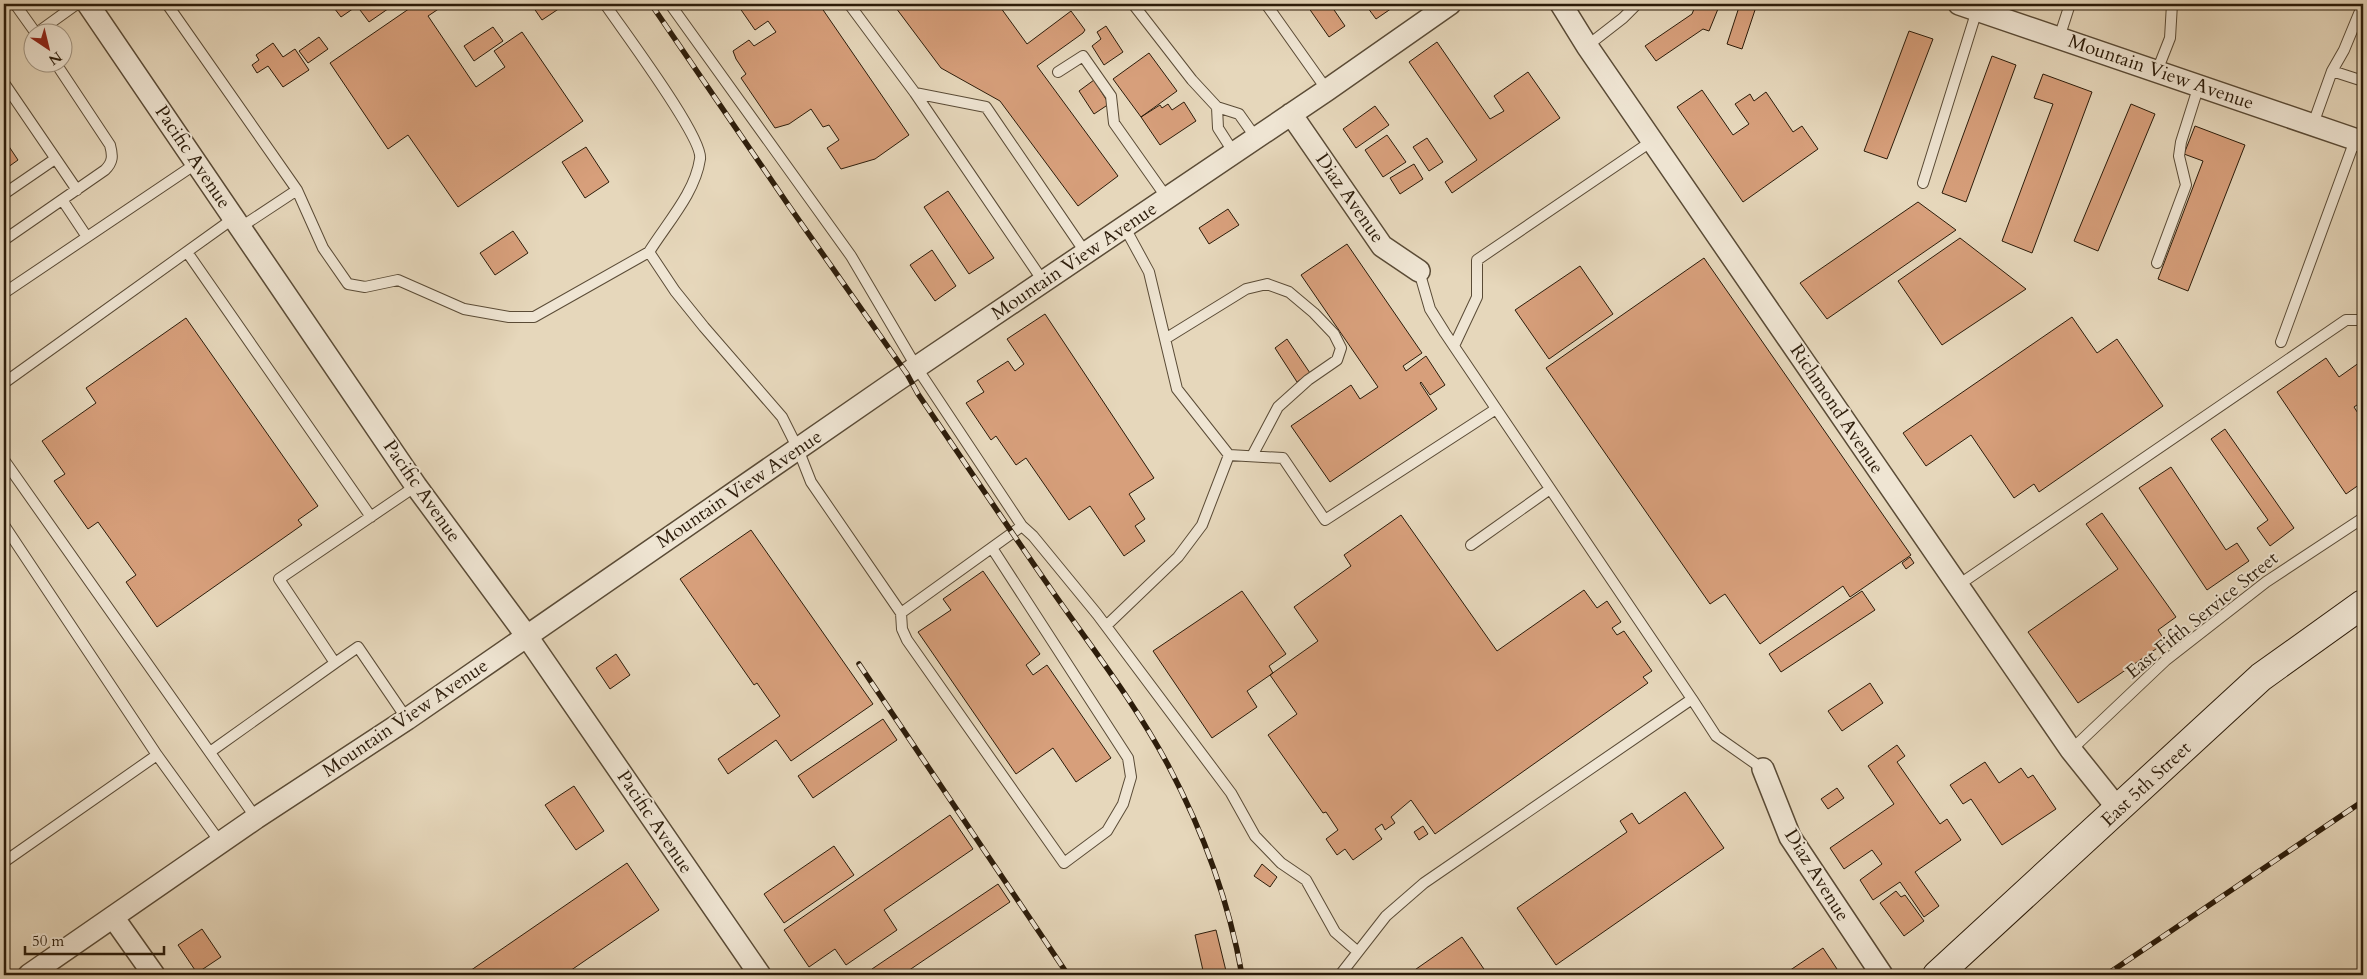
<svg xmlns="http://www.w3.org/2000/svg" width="2367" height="979" viewBox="0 0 2367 979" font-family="Cardo,serif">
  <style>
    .building { fill: #d79f7b; stroke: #2c1c0a }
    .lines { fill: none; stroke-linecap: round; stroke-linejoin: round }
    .lane-casing { stroke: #5a4b36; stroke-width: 12 }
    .street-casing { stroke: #5a4b36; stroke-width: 24 }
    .secondary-casing { stroke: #2c1c0a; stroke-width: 30 }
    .lane { stroke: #efe5d3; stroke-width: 10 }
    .street { stroke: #efe5d3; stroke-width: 21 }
    .secondary { stroke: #efe5d3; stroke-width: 28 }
    .rail-casing { stroke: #2c1c0a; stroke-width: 5.5 }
    .rail { stroke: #efe5d3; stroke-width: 4; stroke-dasharray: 11; stroke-linecap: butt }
    .labels { text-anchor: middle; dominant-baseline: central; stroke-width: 4; stroke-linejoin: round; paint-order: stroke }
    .street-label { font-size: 19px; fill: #2c1c0a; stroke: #efe5d3 }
  </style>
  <rect width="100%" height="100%" fill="#e6d7bb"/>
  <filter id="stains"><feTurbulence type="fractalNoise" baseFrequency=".004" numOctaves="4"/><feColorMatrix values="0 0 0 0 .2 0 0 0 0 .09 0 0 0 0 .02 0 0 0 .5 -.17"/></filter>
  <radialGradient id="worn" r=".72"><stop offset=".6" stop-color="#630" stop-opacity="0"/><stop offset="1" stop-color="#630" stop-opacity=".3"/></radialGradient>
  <path class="building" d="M331,4H395L369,22L357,6L341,17Z
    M416,4H446L428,16L476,87L505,67L494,51L522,32L583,121L458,207L408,135L388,149L330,63Z
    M531,4H566L542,20Z
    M737,4H819L909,135L875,159L841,169L827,148L839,140L829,125L823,127L811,109L789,124L775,128L741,78L746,74L736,59L733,51L749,40L754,46L776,32L768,21L755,30Z
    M893,4H998L1027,44L1071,11L1085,30L1083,33L1037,66L1118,176L1078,206L1000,101L941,68Z
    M1306,4H1330L1345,26L1329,37Z
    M1365,4H1398L1376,19Z
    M1696,4H1720L1709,31L1703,29L1656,61L1645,46L1692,14Z
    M1740,4H1757L1742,49L1727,44Z
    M1106,26L1123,52L1104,65L1092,46L1101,39L1097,32Z
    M493,27L503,41L474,61L464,46Z
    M1909,31L1933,39L1887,159L1864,151Z
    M319,37L328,49L308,63L299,51Z
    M1437,42L1490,119L1504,111L1494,96L1528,72L1560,118L1452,193L1445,182L1477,160L1409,62Z
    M273,43L283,57L295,49L309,70L283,87L268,66L257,73L252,65L259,60L256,55Z
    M1149,53L1177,91L1141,117L1113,79Z
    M1992,56L2016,65L1966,202L1942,193Z
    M2043,74L2092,92L2032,253L2002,241L2053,104L2034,98Z
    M1094,80L1109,104L1094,114L1079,91Z
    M1702,90L1733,135L1749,124L1735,104L1750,94L1754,101L1766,92L1793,132L1802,126L1818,149L1743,202L1677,107Z
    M1184,102L1196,121L1160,145L1141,117L1160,105L1162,108L1168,104L1172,110Z
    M2131,104L2155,114L2098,251L2074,241Z
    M1375,106L1389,125L1356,148L1343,129Z
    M2195,126L2245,145L2188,291L2158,279L2203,161L2184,154Z
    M1387,135L1406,162L1383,177L1365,150Z
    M1427,138L1443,162L1429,171L1413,147Z
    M4,139L18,160L4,170Z
    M586,147L609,182L585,198L562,162Z
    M1414,164L1423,179L1400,194L1390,178Z
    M948,191L994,258L969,274L924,207Z
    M1918,202L1956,230L1827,319L1800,283Z
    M1228,209L1239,225L1209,244L1199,228Z
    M513,231L528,253L495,275L480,253Z
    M1960,238L2026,289L1942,345L1898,281Z
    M1347,244L1422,353L1403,366L1406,371L1426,356L1445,385L1430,395L1421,382L1420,383L1437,409L1330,482L1291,426L1351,385L1360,399L1378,387L1301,275Z
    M932,250L956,286L935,301L910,265Z
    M1704,258L1911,555L1850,597L1843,586L1760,644L1725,594L1710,604L1546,368Z
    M1580,266L1613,314L1549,359L1515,310Z
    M1045,314L1154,478L1129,494L1145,519L1135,526L1145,541L1124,556L1090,506L1069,520L1026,458L1016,465L996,436L991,440L966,403L984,392L977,381L1008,361L1015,371L1024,364L1007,339Z
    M2072,317L2097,353L2117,339L2163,406L2039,492L2034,484L2014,498L1971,435L1926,466L1903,433Z
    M186,318L318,506L298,520L302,525L157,627L126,582L136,575L98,522L88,529L54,481L65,474L42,441L96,403L86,388Z
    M1287,339L1310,373L1297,382L1275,348Z
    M2326,358L2339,377L2363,360V401L2354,407L2363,421V482L2346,494L2277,392Z
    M2225,429L2294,528L2270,546L2257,528L2268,520L2211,439Z
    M2171,467L2226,550L2237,543L2249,561L2207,590L2139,488Z
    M2102,513L2176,617L2158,630L2166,642L2078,703L2028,632L2118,569L2086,524Z
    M1401,515L1497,651L1584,590L1597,608L1607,601L1621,622L1612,628L1617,635L1624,631L1652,671L1643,677L1648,683L1435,834L1411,800L1391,817L1395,823L1385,830L1382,824L1375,829L1382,839L1353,860L1345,849L1337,855L1326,839L1338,830L1326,812L1323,813L1268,735L1297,714L1270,675L1318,641L1294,607L1351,566L1344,555Z
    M751,530L873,704L791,761L776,740L728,774L718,759L780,716L757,683L754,685L680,579Z
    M1910,557L1914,563L1906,569L1902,563Z
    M983,571L1040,654L1026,665L1033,675L1047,665L1111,758L1076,782L1053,748L1016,774L918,632L951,610L943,599Z
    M1242,591L1286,654L1269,666L1273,673L1247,691L1257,707L1212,738L1153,651Z
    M1862,591L1875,610L1781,672L1769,654Z
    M616,654L630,675L610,689L596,668Z
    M1870,683L1883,703L1842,731L1828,711Z
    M883,719L897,740L813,798L798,776Z
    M1897,745L1905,756L1897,762L1940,824L1947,819L1961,840L1915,872L1939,906L1924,917L1900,882L1873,900L1860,880L1882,864L1872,850L1844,869L1830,848L1894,804L1868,766Z
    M1985,762L1999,783L2021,768L2028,778L2033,775L2056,809L2002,845L1971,799L1963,804L1950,785Z
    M574,786L604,831L576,850L545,805Z
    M1837,788L1844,798L1828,809L1821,799Z
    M1685,792L1724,848L1556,965L1517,908L1627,832L1620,821L1632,813L1639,824Z
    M950,815L973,849L884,910L897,930L846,965L835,949L809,967L784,930Z
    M1423,826L1428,834L1419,840L1414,832Z
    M834,846L854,875L784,923L764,894Z
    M627,863L659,910L564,975H464Z
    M1262,864L1277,877L1270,887L1254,876Z
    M998,884L1010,902L902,975H877L872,969Z
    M1896,891L1901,897L1905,895L1924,921L1904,936L1880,903Z
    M202,929L221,957L197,973L178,945Z
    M1216,930L1227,975H1204L1195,935Z
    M1462,937L1488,975H1410L1409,974Z
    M1823,948L1841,975H1783Z"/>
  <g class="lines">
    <g class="lane-casing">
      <path id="lane" d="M15,4L35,32
        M167,4L297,190L323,248L348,284L365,287L398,280L464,309L509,317H534L649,252
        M605,4C621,28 704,138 700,159C695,193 667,223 649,252L675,291L704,327L782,417L798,449L811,482L901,613L1022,526L917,368L851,256L670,4
        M849,4L915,93
        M1133,4L1192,80L1217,107L1239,114L1256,138
        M1266,4L1327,90
        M38,32L77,4
        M2059,38L2070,4
        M1587,46L1623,18L1637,4
        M2157,71L2170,38L2172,4
        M2332,71L2363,81
        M1058,72L1083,56L1111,96L1114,123L1167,198
        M4,83L77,190
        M1217,107L1218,128L1234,153
        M2313,124L2332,71L2344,50L2363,4
        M1923,183L1977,10
        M4,194L55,159
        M63,201L87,237
        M1124,226L1149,272L1177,389L1229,455L1283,458L1325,520L1496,409
        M241,227L297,190
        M4,240L105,170C113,162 113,156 110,145L55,62
        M187,252L371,517
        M2157,263L2186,185L2179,156L2181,142L2199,85
        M1419,271L1430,309L1445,333L1692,699
        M1043,281L915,93L986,107L1085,252
        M4,293L197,163
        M1165,339L1246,289L1267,284L1289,292L1314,313L1334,334L1341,348L1337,360L1308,380L1278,407L1252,456
        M2281,342L2355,140
        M1454,346L1477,297V260L1652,141
        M4,383L234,218
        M4,460L256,818
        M4,525L157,755
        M1022,526L1033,536L1097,614L1231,793L1255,836L1281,863L1306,880L1335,932L1358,952
        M1471,545L1550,489
        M1957,586L2346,320H2363
        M901,613L902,629L907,640L1064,863L1107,831L1123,804L1131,777L1128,758L992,548
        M1106,626L1178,557L1202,525L1229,455
        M335,663L358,647L407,719
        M2071,750L2166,660L2266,582L2363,518
        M210,752L335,663L279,579L416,486
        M4,862L157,755L220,842
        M1340,975L1386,916L1424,883L1692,699L1716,736L1763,769"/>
    </g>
    <g class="street-casing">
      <path id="street" d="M88,4L416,486L526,635L760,975
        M1561,4L1587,46L2071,750L2119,810
        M1959,4L2363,142
        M1291,114L1382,246L1419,271
        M1763,769L1790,837L1882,975
        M113,917L154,975
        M29,975L256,818L407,719L893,383L1327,90L1450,4"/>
    </g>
    <g class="secondary-casing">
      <path id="secondary" d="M1937,975L2261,677L2363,604"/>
    </g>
    <use href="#lane" class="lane"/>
    <use href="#street" class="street"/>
    <use href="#secondary" class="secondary"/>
    <g class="rail-casing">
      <path id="rail" d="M651,4L789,206L907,374L918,394C961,457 1003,520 1046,582C1088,643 1134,701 1168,765C1203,831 1229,902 1242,975
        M859,664L1068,975
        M2106,975L2363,801"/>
    </g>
    <use href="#rail" class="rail"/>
  </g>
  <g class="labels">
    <g class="street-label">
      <text transform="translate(2161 72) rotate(19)">Mountain View Avenue</text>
      <text transform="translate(193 157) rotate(56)">Pacific Avenue</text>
      <text transform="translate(1350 198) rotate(55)">Diaz Avenue</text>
      <text transform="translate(1074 261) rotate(-34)">Mountain View Avenue</text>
      <text transform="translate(1837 409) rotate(56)">Richmond Avenue</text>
      <text transform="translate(739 489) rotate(-34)">Mountain View Avenue</text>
      <text transform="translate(422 491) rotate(55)">Pacific Avenue</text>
      <text transform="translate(2202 615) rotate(-39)">East Fifth Service Street</text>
      <text transform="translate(405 718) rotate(-34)">Mountain View Avenue</text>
      <text transform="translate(2146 784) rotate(-43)">East 5th Street</text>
      <text transform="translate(655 822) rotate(56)">Pacific Avenue</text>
      <text transform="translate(1817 875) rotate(58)">Diaz Avenue</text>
    </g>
  </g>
  <rect width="2367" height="979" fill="none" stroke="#e6d7bb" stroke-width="20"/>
  <rect x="5" y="5" width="2357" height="969" fill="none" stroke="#2c1c0a" stroke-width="2.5"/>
  <rect x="10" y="10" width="2347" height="959" fill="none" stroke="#2c1c0a"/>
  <g transform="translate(48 48) rotate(145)"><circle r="24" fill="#efe5d3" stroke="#a19583"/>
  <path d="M0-4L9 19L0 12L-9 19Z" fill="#8f2418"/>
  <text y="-8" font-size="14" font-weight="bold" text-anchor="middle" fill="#2c1c0a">N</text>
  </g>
  <path d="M25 946v8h139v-8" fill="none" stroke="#2c1c0a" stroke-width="2.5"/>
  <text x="32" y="946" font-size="15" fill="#2c1c0a" stroke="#efe5d3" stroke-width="4" paint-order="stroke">50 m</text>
  <rect width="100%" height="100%" filter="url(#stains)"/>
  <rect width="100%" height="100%" fill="url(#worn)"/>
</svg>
